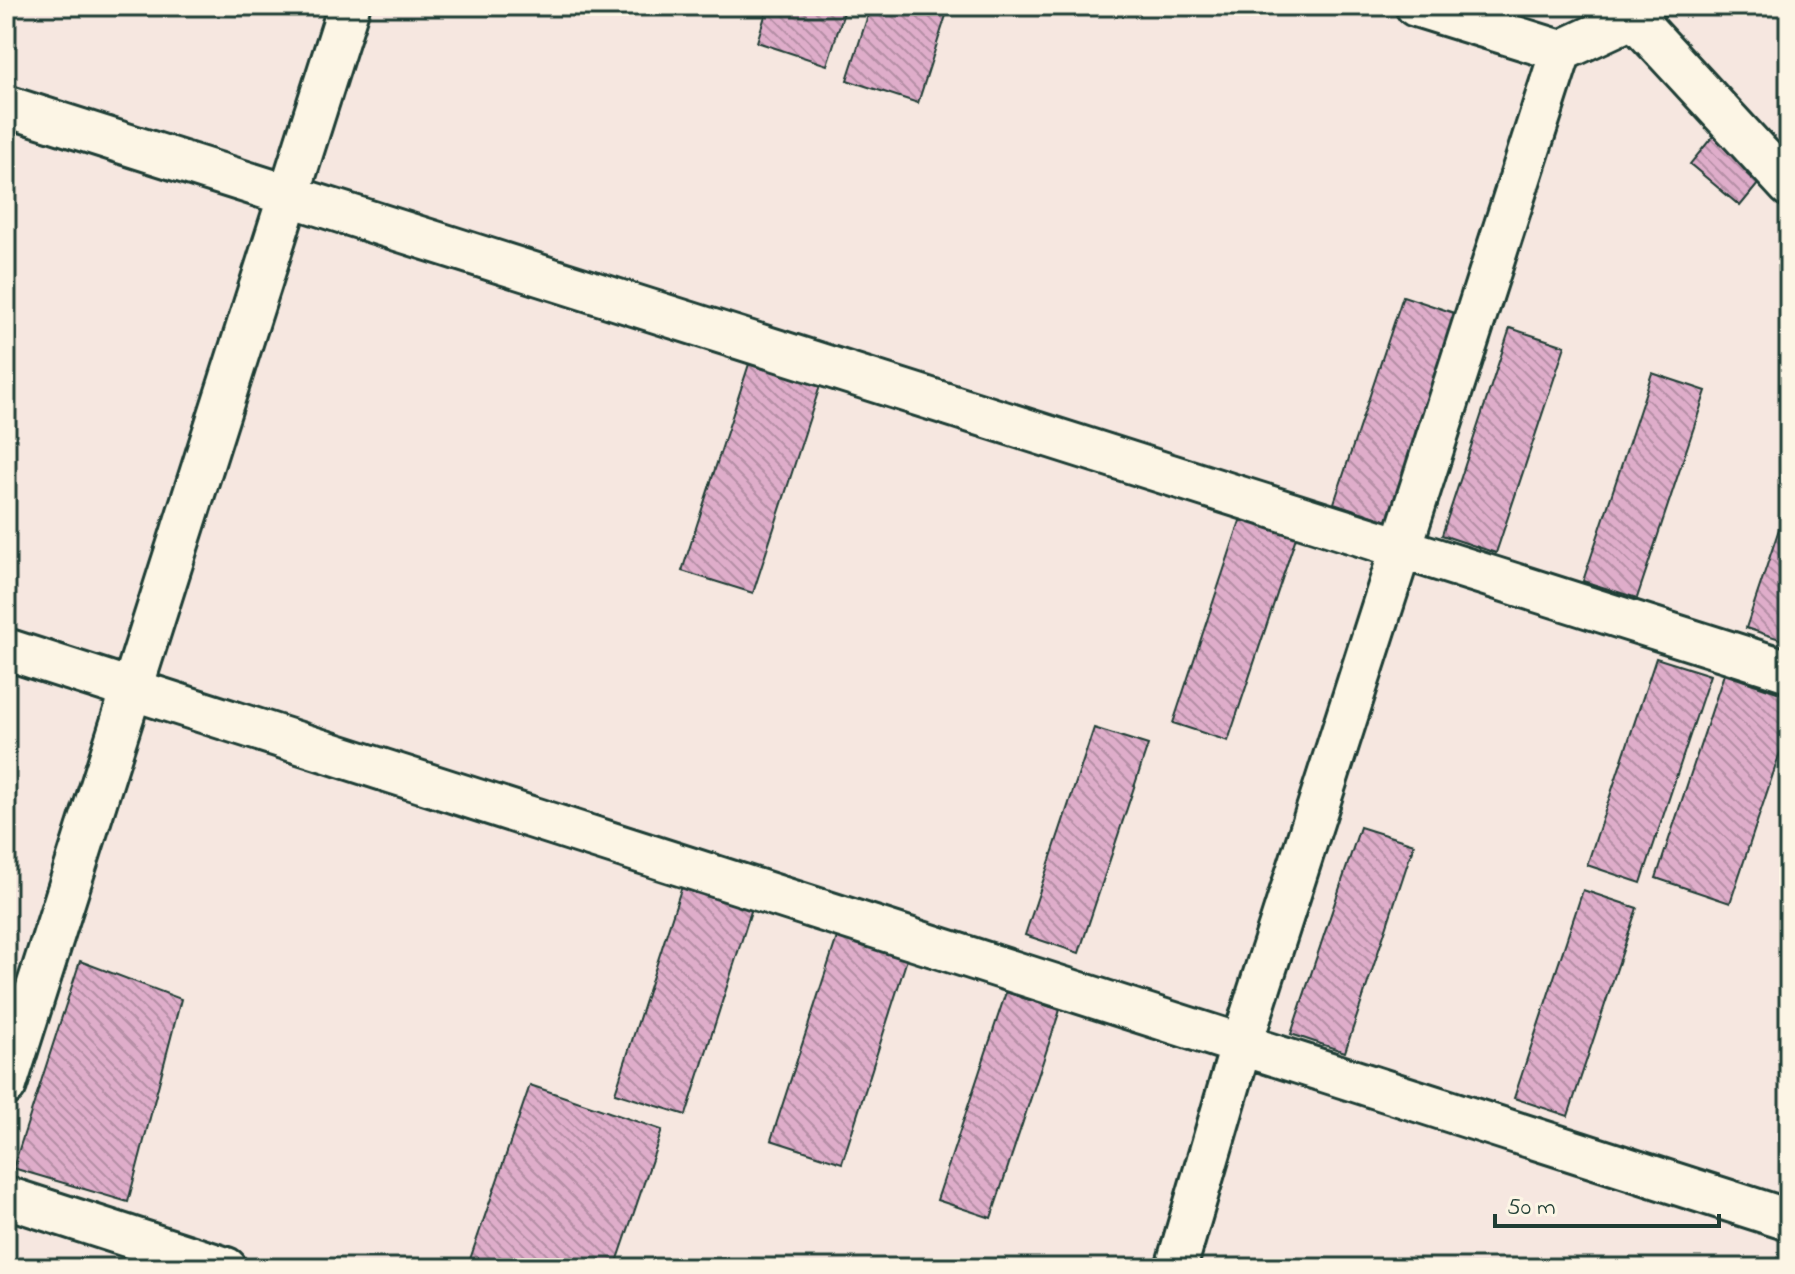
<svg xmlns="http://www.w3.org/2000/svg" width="1795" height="1274" viewBox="0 0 1795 1274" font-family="'Indie Flower',sans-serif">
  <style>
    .building { fill: url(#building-back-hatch); stroke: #1f3d34; stroke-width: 2 }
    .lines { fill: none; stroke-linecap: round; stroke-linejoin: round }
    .minor-casing { stroke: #1f3d34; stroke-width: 46 }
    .minor { stroke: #fcf5e5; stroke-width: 40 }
  </style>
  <defs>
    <pattern id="building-back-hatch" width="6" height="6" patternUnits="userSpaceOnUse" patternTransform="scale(2)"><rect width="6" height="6" fill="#dfadca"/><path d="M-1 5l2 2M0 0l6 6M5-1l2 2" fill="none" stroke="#b48ea5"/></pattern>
  </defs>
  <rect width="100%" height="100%" fill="#f6e7e0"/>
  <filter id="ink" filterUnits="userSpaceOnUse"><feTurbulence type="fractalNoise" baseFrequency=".0125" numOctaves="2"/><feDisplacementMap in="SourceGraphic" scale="16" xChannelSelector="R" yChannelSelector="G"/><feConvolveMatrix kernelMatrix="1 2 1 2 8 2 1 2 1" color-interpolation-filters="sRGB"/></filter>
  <g filter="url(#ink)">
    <path class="building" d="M768,6H846L827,65L757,42Z
      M871,6H949L918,103L847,80Z
      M1713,136L1751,168L1747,174L1758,184L1740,206L1690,164Z
      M1403,296L1457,314L1388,521L1334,503Z
      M1510,328L1565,346L1496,553L1442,535Z
      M749,364L820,386L753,593L682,571Z
      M1652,373L1706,391L1637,598L1583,581Z
      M1789,499V642L1746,628Z
      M1242,515L1297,534L1228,741L1173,723Z
      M1656,658L1710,675L1641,883L1587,865Z
      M1724,674L1789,696V726L1730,903L1656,878Z
      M1094,728L1148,745L1079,953L1025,935Z
      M1360,827L1414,844L1345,1052L1291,1034Z
      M682,886L752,908L686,1115L615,1093Z
      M1583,890L1637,908L1568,1116L1514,1098Z
      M838,934L908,956L842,1163L771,1140Z
      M80,961L181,999L128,1202L13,1168Z
      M1006,992L1060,1010L991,1218L937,1200Z
      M530,1085L662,1130L615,1268H467Z"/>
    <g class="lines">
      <g class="minor-casing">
        <path id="minor" d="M1416,6L1561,51L1632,18L1645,6
          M1623,6L1789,186
          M6,106L1789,671
          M6,649L1789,1220
          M6,1085L349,6
          M6,1197L226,1268
          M1176,1268L1241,1046L1561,51"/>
      </g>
      <use href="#minor" class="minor"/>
    </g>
  </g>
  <rect width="1795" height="1274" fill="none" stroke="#fcf5e5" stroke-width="32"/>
  <rect x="16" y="16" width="1763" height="1242" fill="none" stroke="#1f3d34" stroke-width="3" filter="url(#ink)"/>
  <path d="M1495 1214v12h224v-12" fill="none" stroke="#1f3d34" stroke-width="4"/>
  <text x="1507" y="1214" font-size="24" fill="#1f3d34" stroke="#fcf5e5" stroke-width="6" paint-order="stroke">50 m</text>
</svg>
